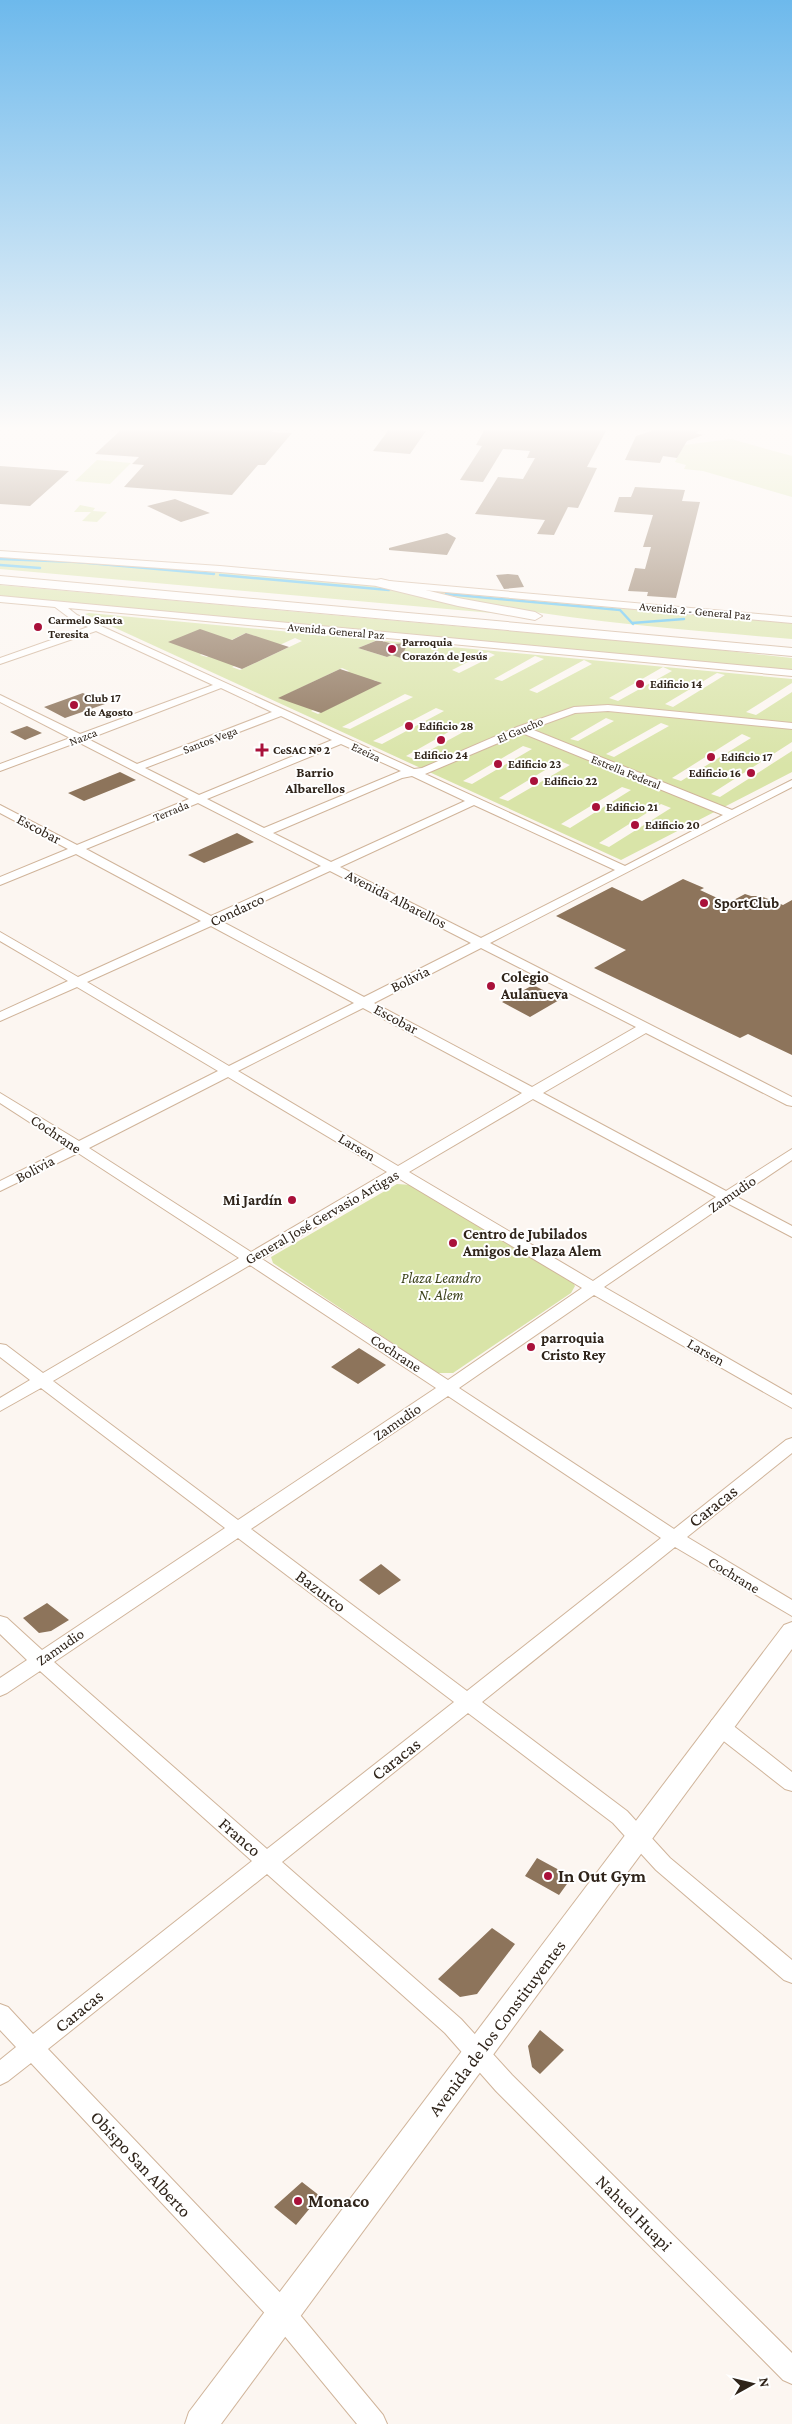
<svg xmlns="http://www.w3.org/2000/svg" width="792" height="2424" viewBox="0 0 792 2424" font-family="'Crimson Pro',serif">
  <style>
    .green { fill: #d9e4a8; fill-rule: evenodd }
    .lines { fill: none; stroke-linecap: round; stroke-linejoin: round }
    .stream { stroke: #54c0f2; stroke-width: 2.5 }
    .building { fill: #8d745b }
    .minor-casing { stroke: #d0b49a; stroke-width: 2 }
    .major-casing { stroke: #d0b49a; stroke-width: 2 }
    .highway-casing { stroke: #d0b49a; stroke-width: 2 }
    .minor { fill: #fff; fill-rule: evenodd }
    .major { fill: #fff; fill-rule: evenodd }
    .highway { fill: #fff; fill-rule: evenodd }
    .poi-dot { fill: #a9113a; stroke: #fff; stroke-width: 2 }
    .labels { text-anchor: middle; dominant-baseline: central; stroke-width: 4; stroke-linejoin: round; paint-order: stroke }
    .far-street-label { font-size: 12px; fill: #2f241a; stroke: #fff }
    .far-poi-label { font-size: 12px; font-weight: bold; fill: #2f241a; stroke: #fff; text-anchor: start }
    .far-neighbourhood-label { font-size: 14px; font-weight: bold; fill: #2f241a; stroke: #fff }
    .street-label { font-size: 15px; fill: #2f241a; stroke: #fff }
    .poi-label { font-size: 15px; font-weight: bold; fill: #2f241a; stroke: #fff; text-anchor: start }
    .park-label { font-size: 15px; font-style: italic; fill: #3d431b; stroke: #fff }
    .near-street-label { font-size: 18px; fill: #2f241a; stroke: #fff }
    .near-poi-label { font-size: 18px; font-weight: bold; fill: #2f241a; stroke: #fff; text-anchor: start }
  </style>
  <rect width="100%" height="100%" fill="#fcf6f1"/>
  <path class="green" d="M731,439L792,456V497L703,471L684,469L686,465L675,462L684,445Z
    M97,460L131,463L110,484L75,481Z
    M80,505L95,508L93,511L107,512L97,522L82,521L91,512H74Z
    M0,556L128,563L375,586L503,614L0,569Z
    M0,585L710,649L792,658V670L0,596Z
    M411,588L792,621V639C662,628 538,619 411,588Z
    M89,613L792,679V683L746,712L756,715L792,692V742L711,794L720,797L792,751V772L621,860L85,614ZM246,633L254,636L207,657L200,655ZM295,638L302,641L240,670L232,667ZM378,640L396,644H405L406,648L387,657L358,648ZM488,652L495,655L459,673L452,670ZM535,656L544,659L502,681L494,679ZM584,660L592,664L537,693L529,690ZM663,667L672,671L618,701L609,698ZM342,668L349,671L287,701L279,698ZM717,673L725,675L673,707L665,704ZM374,680L381,683L318,714L311,711ZM405,694L413,697L350,729L342,727ZM436,708L444,711L382,744L373,741ZM606,718L614,721L578,741L570,739ZM468,721L476,725L414,759L406,756ZM661,723L669,726L614,757L606,754ZM742,734L751,738L681,781L672,778ZM523,746L532,749L472,784L463,781ZM560,761L570,765L508,801L499,798ZM622,787L631,790L570,828L561,824ZM661,804L671,808L609,847L599,843Z
    M397,1184L411,1185L572,1280L575,1286L571,1293L453,1373H437L273,1263L271,1257Z"/>
  <g class="lines">
    <path class="stream" d="M0,559L77,562L214,574
      M0,565L40,568
      M220,575L389,590
      M446,594L620,610L633,624
      M632,623L684,619"/>
  </g>
  <path class="building" d="M147,427H276L271,432L292,433L265,465H258L232,495L124,487L144,465L132,464L139,457L95,454L122,429L143,430Z
    M486,427H608L587,467L597,468L578,508L568,507L554,535L537,534L545,520L475,514L498,477L523,479L535,458H527L530,451L503,449L483,482L460,480L482,446L476,445Z
    M664,427L707,428L695,433L703,435L687,441L677,458L663,456L660,463L625,460L636,436Z
    M390,428L426,431L410,454L373,451Z
    M0,466L69,471L30,506L0,504Z
    M635,487L685,490L682,501L700,502L676,598L647,596L648,592L628,591L635,568L645,569L651,547H643L653,515L614,512L619,497H631Z
    M175,499L210,513L181,522L147,506Z
    M447,533L456,538L447,555L389,550V548Z
    M508,574L518,575L524,587L504,589L496,575Z
    M200,629L232,640L246,633L289,647L242,669L168,642Z
    M378,640L394,644L408,643L401,658L392,655L387,657L358,648Z
    M340,669L382,683L321,713L278,698Z
    M83,693L105,704L65,718L44,707Z
    M27,726L42,733L25,740L10,732Z
    M120,772L136,780L84,801L68,793Z
    M237,833L254,842L204,863L188,855Z
    M683,879L704,888L700,890L728,903L745,894L751,896H761L783,905L792,900V1055L748,1034L740,1038L594,968L626,950L556,916L612,887L642,901Z
    M533,985L561,999L530,1017L502,1002Z
    M359,1348L386,1365L358,1384L331,1367Z
    M381,1564L401,1580L379,1595L359,1580Z
    M47,1603L69,1620L51,1631L39,1633L23,1618Z
    M537,1858L572,1877L559,1895L525,1876Z
    M492,1928L515,1944L477,1994L460,1997L438,1979Z
    M540,2030L564,2050L540,2074L532,2067L528,2046Z
    M302,2182L320,2196L296,2225L274,2207Z"/>
  <g class="lines">
    <g class="minor-casing">
      <path id="minor" d="M787,427H792V429H788Z
        M0,551L220,566L792,617V623L220,572L0,557Z
        M0,596L792,670V676L68,608L77,615L414,769L422,768L517,727L574,707L608,705L792,723V729L608,711L575,713L531,729L732,810L792,780V787L490,943L792,1097V1106L787,1105L646,1033L543,1093L726,1191L792,1149V1160L737,1197L792,1226V1237L727,1203L604,1287L792,1395V1408L594,1295L459,1388L674,1529L786,1440L792,1438V1453L687,1537L792,1600V1616L675,1547L482,1702L627,1811L670,1858L792,1960V1983L784,1980L656,1870L613,1823L468,1713L282,1862L461,2019L512,2075L792,2353V2384L783,2380L496,2091L445,2033L267,1874L48,2049L291,2304L383,2415L387,2424H357L273,2322L31,2063L8,2081L0,2085V2060L16,2047L0,2030V2004L8,2007L33,2034L252,1861L40,1671L7,1693L0,1696V1678L27,1660L0,1634V1616L7,1618L42,1650L225,1528L41,1388L0,1411V1398L30,1380L0,1357V1344L6,1345L43,1373L239,1258L78,1153L0,1191V1181L68,1147L0,1103V1093L79,1141L218,1071L77,987L0,1021V1012L68,981L0,941V932L78,977L201,921L76,854L0,885V877L68,849L0,813V805L77,845L189,799L78,742L0,771V764L70,738L0,702V695L80,734L213,685L96,631L0,664V658L88,627L71,619L55,607L0,602ZM221,688L272,712L137,764L88,739ZM281,716L332,740L199,795L145,768ZM522,733L723,815L625,866L425,774ZM341,744L401,771L264,828L207,799ZM412,776L465,801L331,862L273,833L402,778ZM198,803L321,866L211,916L86,849ZM474,805L615,870L481,938L340,867ZM330,871L471,943L364,997L221,921ZM211,926L354,1003L229,1066L87,982ZM481,948L636,1027L532,1087L374,1003ZM363,1008L522,1093L398,1166L238,1071ZM228,1077L387,1172L251,1252L89,1148ZM533,1099L716,1197L593,1281L409,1172ZM398,1178L582,1288L448,1380L262,1259ZM250,1265L436,1388L238,1520L53,1381ZM448,1396L661,1538L467,1691L251,1529ZM238,1538L454,1702L267,1849L54,1662Z
        M719,1718L726,1720L792,1772V1791L785,1789L712,1732L709,1726L712,1720Z"/>
    </g>
    <g class="major-casing">
      <path id="major" d="M792,1622V1649L221,2424H185L189,2412L784,1625Z"/>
    </g>
    <g class="highway-casing">
      <path id="highway" d="M0,576L792,648V656L0,584Z
        M381,579L458,598L535,612L542,616L535,620L458,606L376,586L374,583L376,580Z"/>
    </g>
    <use href="#minor" class="minor"/>
    <use href="#major" class="major"/>
    <use href="#highway" class="highway"/>
  </g>
  <linearGradient id="sky" x2="0" y2="1"><stop stop-color="#6db9ec"/><stop offset="0.56" stop-color="#fefbf9"/><stop offset="1" stop-color="#fefbf9" stop-opacity="0"/></linearGradient>
  <rect width="792" height="766" fill="url(#sky)"/>
  <g class="poi-dot">
    <circle cx="38" cy="627" r="5"/>
    <circle cx="392" cy="649" r="5"/>
    <circle cx="640" cy="684" r="5"/>
    <circle cx="74" cy="705" r="5"/>
    <circle cx="409" cy="726" r="5"/>
    <circle cx="441" cy="740" r="5"/>
    <path d="M259.5 742.5h5v5h5v5h-5v5h-5v-5h-5v-5h5z"/>
    <circle cx="711" cy="757" r="5"/>
    <circle cx="498" cy="764" r="5"/>
    <circle cx="751" cy="773" r="5"/>
    <circle cx="534" cy="781" r="5"/>
    <circle cx="596" cy="807" r="5"/>
    <circle cx="635" cy="825" r="5"/>
    <circle cx="704" cy="903" r="5"/>
    <circle cx="491" cy="986" r="5"/>
    <circle cx="292" cy="1200" r="5"/>
    <circle cx="453" cy="1243" r="5"/>
    <circle cx="531" cy="1347" r="5"/>
    <circle cx="548" cy="1876" r="5"/>
    <circle cx="298" cy="2201" r="5"/>
  </g>
  <g class="labels">
    <g class="far-street-label">
      <text transform="translate(695 611) rotate(5)">Avenida 2 - General Paz</text>
      <text transform="translate(336 631) rotate(5)">Avenida General Paz</text>
      <text transform="translate(520 730) rotate(-23)">El Gaucho</text>
      <text transform="translate(83 737) rotate(-21)">Nazca</text>
      <text transform="translate(210 740) rotate(-21)">Santos Vega</text>
      <text transform="translate(366 752) rotate(25)">Ezeiza</text>
      <text transform="translate(626 772) rotate(22)">Estrella Federal</text>
      <text transform="translate(171 811) rotate(-22)">Terrada</text>
    </g>
    <g class="far-poi-label">
      <text x="48" y="620">Carmelo Santa<tspan x="48" dy="14">Teresita</tspan></text>
      <text x="402" y="642">Parroquia<tspan x="402" dy="14">Corazón de Jesús</tspan></text>
      <text x="650" y="684">Edificio 14</text>
      <text x="84" y="698">Club 17<tspan x="84" dy="14">de Agosto</tspan></text>
      <text x="419" y="726">Edificio 28</text>
      <text x="273" y="750">CeSAC Nº 2</text>
      <text x="441" y="755" text-anchor="middle">Edificio 24</text>
      <text x="721" y="757">Edificio 17</text>
      <text x="508" y="764">Edificio 23</text>
      <text x="741" y="773" text-anchor="end">Edificio 16</text>
      <text x="544" y="781">Edificio 22</text>
      <text x="606" y="807">Edificio 21</text>
      <text x="645" y="825">Edificio 20</text>
    </g>
    <g class="far-neighbourhood-label">
      <text x="315" y="772">Barrio<tspan x="315" dy="16">Albarellos</tspan></text>
    </g>
    <g class="street-label">
      <text transform="translate(39 829) rotate(28)">Escobar</text>
      <text transform="translate(396 899) rotate(27)">Avenida Albarellos</text>
      <text transform="translate(237 910) rotate(-25)">Condarco</text>
      <text transform="translate(410 979) rotate(-26)">Bolivia</text>
      <text transform="translate(396 1019) rotate(28)">Escobar</text>
      <text transform="translate(56 1134) rotate(34)">Cochrane</text>
      <text transform="translate(357 1147) rotate(31)">Larsen</text>
      <text transform="translate(35 1169) rotate(-28)">Bolivia</text>
      <text transform="translate(732 1194) rotate(-34)">Zamudio</text>
      <text transform="translate(322 1217) rotate(-30)">General José Gervasio Artigas</text>
      <text transform="translate(706 1352) rotate(30)">Larsen</text>
      <text transform="translate(396 1353) rotate(33)">Cochrane</text>
      <text transform="translate(397 1422) rotate(-34)">Zamudio</text>
      <text transform="translate(734 1575) rotate(31)">Cochrane</text>
      <text transform="translate(60 1647) rotate(-34)">Zamudio</text>
    </g>
    <g class="poi-label">
      <text x="714" y="903">SportClub</text>
      <text x="501" y="977">Colegio<tspan x="501" dy="17">Aulanueva</tspan></text>
      <text x="282" y="1200" text-anchor="end">Mi Jardín</text>
      <text x="463" y="1234">Centro de Jubilados<tspan x="463" dy="17">Amigos de Plaza Alem</tspan></text>
      <text x="541" y="1338">parroquia<tspan x="541" dy="17">Cristo Rey</tspan></text>
    </g>
    <g class="park-label">
      <text x="441" y="1278">Plaza Leandro<tspan x="441" dy="17">N. Alem</tspan></text>
    </g>
    <g class="near-street-label">
      <text transform="translate(713 1506) rotate(-38)">Caracas</text>
      <text transform="translate(321 1591) rotate(37)">Bazurco</text>
      <text transform="translate(396 1759) rotate(-38)">Caracas</text>
      <text transform="translate(240 1837) rotate(41)">Franco</text>
      <text transform="translate(79 2011) rotate(-39)">Caracas</text>
      <text transform="translate(497 2028) rotate(-53)">Avenida de los Constituyentes</text>
      <text transform="translate(141 2164) rotate(47)">Obispo San Alberto</text>
      <text transform="translate(634 2213) rotate(45)">Nahuel Huapi</text>
    </g>
    <g class="near-poi-label">
      <text x="558" y="1876">In Out Gym</text>
      <text x="308" y="2201">Monaco</text>
    </g>
  </g>
  <g transform="translate(752 2384) rotate(82)" stroke="#ffffff" stroke-width="4" paint-order="stroke">
  <path d="M0-4L9 19L0 12L-9 19Z" fill="#2f241a"/>
  <text y="-8" font-size="14" font-weight="bold" text-anchor="middle" fill="#2f241a">N</text>
  </g>
</svg>
